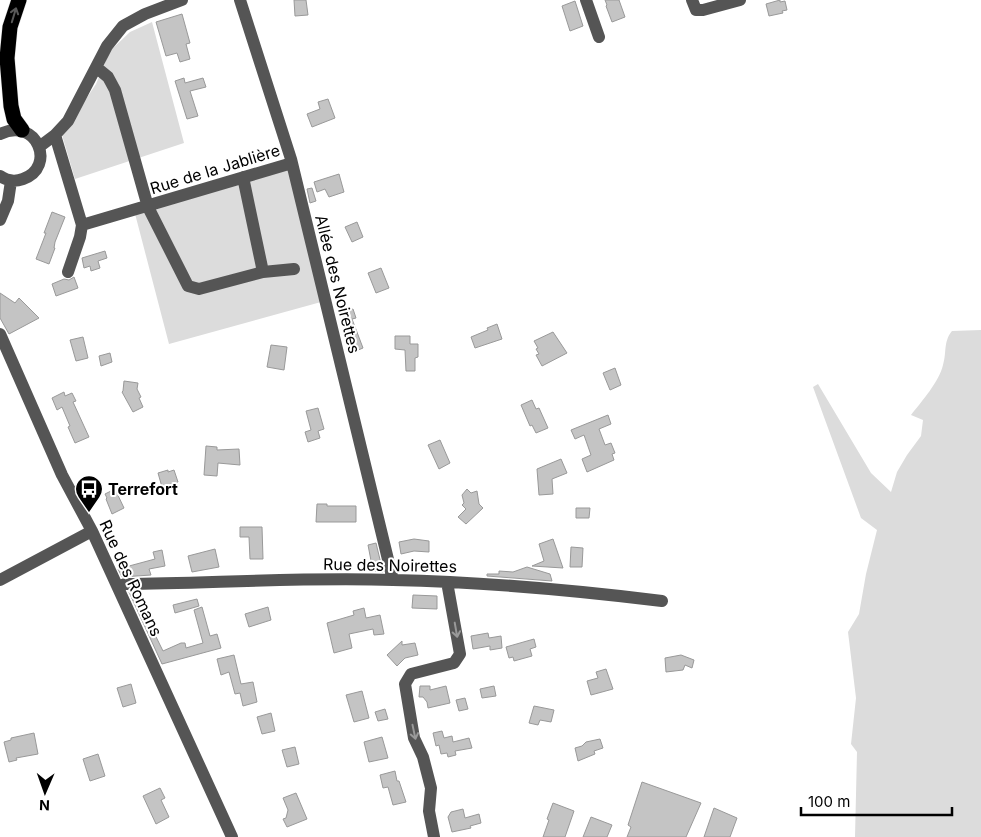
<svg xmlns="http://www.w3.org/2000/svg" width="981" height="837" viewBox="0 0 981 837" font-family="Inter,sans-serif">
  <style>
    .green { fill: #dcdcdc }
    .building { fill: #c4c4c4; stroke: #999 }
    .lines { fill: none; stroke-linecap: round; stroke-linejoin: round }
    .highway-casing { stroke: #dbdbdb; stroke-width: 16 }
    .minor { stroke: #555; stroke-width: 12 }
    .highway { stroke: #000; stroke-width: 15 }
    .oneway { stroke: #595959 }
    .oneway2 { stroke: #999 }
    .labels { text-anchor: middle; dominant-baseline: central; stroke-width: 4; stroke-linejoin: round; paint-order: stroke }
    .street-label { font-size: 16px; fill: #000; stroke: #fff }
    .poi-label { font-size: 16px; font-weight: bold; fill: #000; stroke: #fff; text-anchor: start }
  </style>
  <rect width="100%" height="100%" fill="#fff"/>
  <path class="green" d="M152,22L184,143L75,179L62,135L96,84L110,51L130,32Z
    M288,159L321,302L169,344L133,206Z
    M981,330V837H855L857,752L851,744L856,698L848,632L859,614L866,574L877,530L861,518L813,387L818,384L871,473L891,492L897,472L907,455L921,436L923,420L911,415C922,401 939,382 943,365C947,352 943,342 952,331Z"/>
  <path class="building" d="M294,0H306L308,15L295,16Z
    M605,0H619L625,17L612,22L606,6L607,5Z
    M780,0V2L785,1L787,10L782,11L783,13L769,16L766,4Z
    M575,1L583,26L570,31L562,6Z
    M182,14L190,43L186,44L190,59L180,62L177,53L166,56L156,22Z
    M184,78L185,83L203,78L206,87L190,91L198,116L187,119L175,81Z
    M328,99L335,118L312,127L307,114L320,109L318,102Z
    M339,174L344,192L329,197L325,189L317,192L314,182Z
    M312,188L316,201L310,203L307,189Z
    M52,212L65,217L55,242L54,248H55L49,264L36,259L46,233H44Z
    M357,222L363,237L352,242L345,227Z
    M105,251L107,258L98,261L100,268L91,271L90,266L84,268L82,258Z
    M381,268L389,288L376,293L368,273Z
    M74,277L78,288L56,296L52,284L64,279L69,280Z
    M0,293L15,303L19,298L39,318L9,334L0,318Z
    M353,309L356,318L352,319L363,348L356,351L341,312Z
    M497,324L502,339L475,348L471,337L488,330L487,328Z
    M553,332L567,353L542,366L536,355L539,354L536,349L538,348L534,341Z
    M395,336H410V344H418V357L415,358V371H406L405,350L395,349Z
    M83,337L88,358L76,361L70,340Z
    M271,345L287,347L284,370L267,367Z
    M110,353L112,362L101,366L99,356Z
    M615,368L621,385L610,390L603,373Z
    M124,381L138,383L137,389L141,397L139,398L143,407L133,412L122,392L123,391Z
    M64,392L65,396L72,393L76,401L73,402L89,437L75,443L68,427L70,426L62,407L57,410L52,398Z
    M532,400L536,409L539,408L548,428L536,433L532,425L530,426L521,405Z
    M318,408L324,429L318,431L320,438L308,442L305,432L311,430L306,411Z
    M608,415L611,424L599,429L605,445L611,443L615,453L612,454L614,460L587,472L582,459L591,455L584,435L575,439L571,430Z
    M440,440L450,463L439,469L428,445Z
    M206,446L217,447V450L239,449L240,465L218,463L217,476L204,475Z
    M561,459L567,473L552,479L553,494L539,495L537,469Z
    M168,470V472L174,470L178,482L162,487L158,473Z
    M115,489L124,508L112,514L106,499L107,498L105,494Z
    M467,489L471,493L477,491L479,504L483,508L466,524L458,517L466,509L462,505L464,503L462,495Z
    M317,504H327V506H356V522H316Z
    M576,508H590L589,518H576Z
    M240,527H262L263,559H250L249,537H240Z
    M414,539L429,541V552L414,551L401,554L399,542Z
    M553,539L563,568L532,566L544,561L539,544Z
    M376,543L383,572L373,571L368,545Z
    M571,547L583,548L582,567H570Z
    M215,549L219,567L192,572L188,556Z
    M162,550L165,566L149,569L151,575L122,577L118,569L155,559L153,552Z
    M527,567L550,574L552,581L487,576V574H499V571L513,572Z
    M129,592H134L163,651L181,643H185L186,648L203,643L194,610L202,607L210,636L217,634L221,648L162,664Z
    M413,595L437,596V609L412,608Z
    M197,599L199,606L175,613L173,605Z
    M268,607L271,620L249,627L245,614Z
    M364,608L366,618L380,615L384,634L374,635L373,629L349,634L352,648L334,653L327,623L354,615L353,611Z
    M488,633L489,638L501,636L502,648L490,650V646L473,649L471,636Z
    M534,639L536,647L530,649L532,656L514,661L513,657L509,658L506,647Z
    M402,641V645L415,643L418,655L405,658L397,666L387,655Z
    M234,655L241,684L253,682L257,702L243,706L240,693L235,694L229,672L221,675L217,659Z
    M681,655L694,660L692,668L685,665L683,670L666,672L665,658Z
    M606,669L613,689L591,695L587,681L598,678L596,672Z
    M131,684L136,703L123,707L117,688Z
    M420,686H430V690L446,686L450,703L428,708L427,702L423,697H419Z
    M494,686L496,696L482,698L480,689Z
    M362,691L369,718L354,722L346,695Z
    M465,698L468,709L459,711L456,700Z
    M534,706L554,710L551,722L540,720L538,725L529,723Z
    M385,709L388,719L378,721L375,712Z
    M271,713L275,731L262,734L257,717Z
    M442,731L444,738L452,736L453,742L469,738L472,748L455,751L456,755L448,757L447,753L441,754L439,745L436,746L433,733Z
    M34,733L38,754L16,758L17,760L9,762L4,742L11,740V738Z
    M382,737L388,758L369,762L364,742Z
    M600,739L603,748L594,751L595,754L578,761L575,748L582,746L586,742Z
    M295,747L299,764L287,767L282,750Z
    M98,754L105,776L90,781L83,759Z
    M395,771L397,781H399L406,802L393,805L388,787L383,788L380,775Z
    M642,782L701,803L686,837H627L631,827L628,825Z
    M160,788L165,798L161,800L169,817L156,824L143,796Z
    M296,793L307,819L287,827L283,819L286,818L288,810L283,798Z
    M553,803L574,811L565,837H543L549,820L547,819Z
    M714,808L737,818L730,837H704Z
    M463,809L465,818L479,814L481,823L470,826L471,828L452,832L448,817L451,812Z
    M591,817L612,825L607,837H583Z"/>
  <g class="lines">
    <g class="highway-casing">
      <path id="highway" d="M19,0L10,27L7,58L11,106L14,119L22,130"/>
    </g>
    <path class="minor" d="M240,0L291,159L393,580
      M586,0L599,37
      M692,0L696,10H703L740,0
      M97,68L108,77L115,90L148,207L188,286L199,289L263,272L294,269
      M0,134C37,116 57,167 23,179C15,182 7,181 0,176
      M55,135L82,225L80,237L68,272
      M39,147L55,135L68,121L107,46L123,26L145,14L182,0
      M243,177L263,272
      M0,220L8,201L11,181
      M82,225L292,163
      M0,334L62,475L92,531L232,837
      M0,580L92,531
      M118,587L125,584C214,583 304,577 393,580C483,582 573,590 662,601
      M434,837L429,811L431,788L423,757L414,738L405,684L411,674L454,663L460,654L447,582"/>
    <use href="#highway" class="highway"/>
  </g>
  <defs><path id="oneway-shaft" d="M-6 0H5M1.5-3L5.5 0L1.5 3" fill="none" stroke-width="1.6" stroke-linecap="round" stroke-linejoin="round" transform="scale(1.25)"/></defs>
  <use class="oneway" href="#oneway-shaft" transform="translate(14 15) rotate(-73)"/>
  <g class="oneway2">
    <use href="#oneway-shaft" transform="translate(456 630) rotate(80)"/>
    <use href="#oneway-shaft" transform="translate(414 732) rotate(78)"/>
  </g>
  <defs>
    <g id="bus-pin" transform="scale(1.4375)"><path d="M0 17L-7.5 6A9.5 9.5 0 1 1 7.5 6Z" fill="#000" stroke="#fff"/><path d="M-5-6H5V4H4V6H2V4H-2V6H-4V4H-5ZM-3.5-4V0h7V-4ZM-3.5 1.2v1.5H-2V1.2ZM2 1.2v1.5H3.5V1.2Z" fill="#fff"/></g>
  </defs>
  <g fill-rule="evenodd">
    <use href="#bus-pin" x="89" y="489"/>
  </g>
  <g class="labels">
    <g class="street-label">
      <text transform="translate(215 169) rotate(-17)">Rue de la Jablière</text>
      <text transform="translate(338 284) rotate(76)">Allée des Noirettes</text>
      <text transform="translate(390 565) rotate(1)">Rue des Noirettes</text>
      <text transform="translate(131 578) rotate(65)">Rue des Romans</text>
    </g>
    <g class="poi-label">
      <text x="108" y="489">Terrefort</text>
    </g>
  </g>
  <g transform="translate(45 792) rotate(182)" stroke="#ffffff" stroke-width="4" paint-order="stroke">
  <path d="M0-4L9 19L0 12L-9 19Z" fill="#000000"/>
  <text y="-8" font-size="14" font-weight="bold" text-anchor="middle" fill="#000000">N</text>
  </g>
  <path d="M801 807v8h151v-8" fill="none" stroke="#000000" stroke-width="2.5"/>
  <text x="808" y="807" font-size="15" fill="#000000" stroke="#ffffff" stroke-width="4" paint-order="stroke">100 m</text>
</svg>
